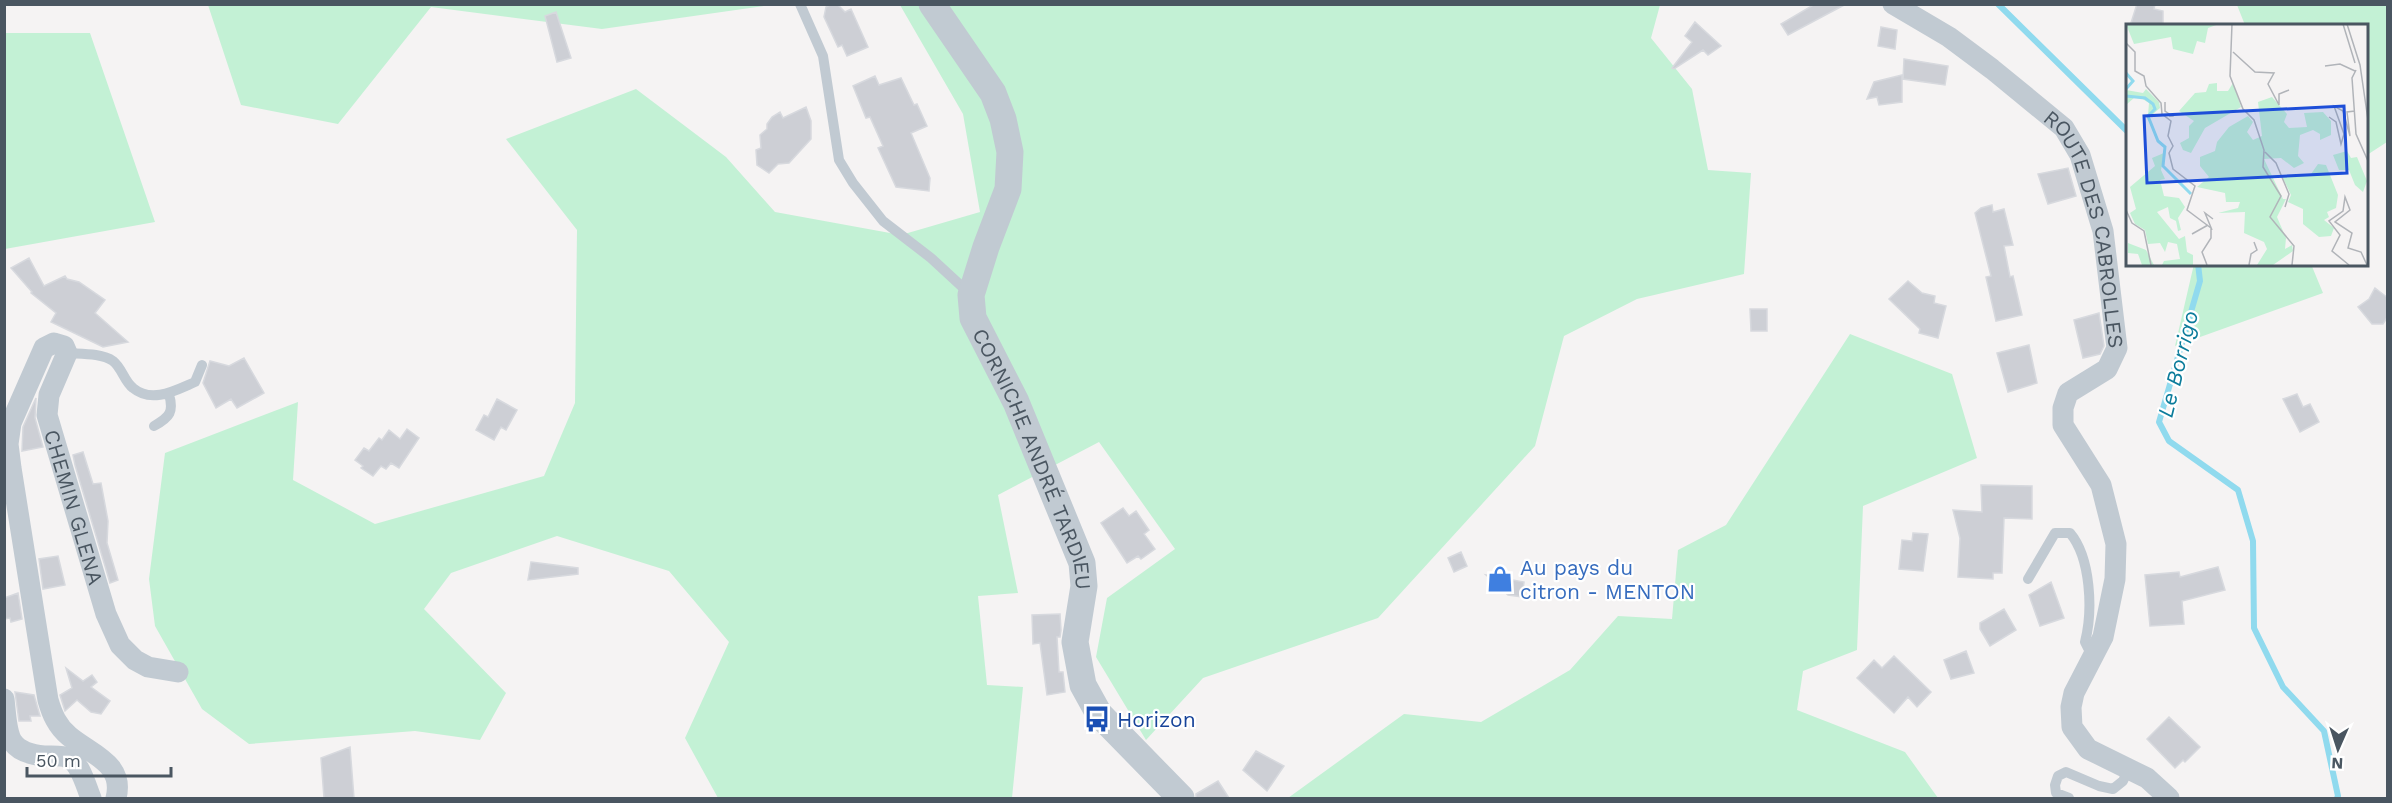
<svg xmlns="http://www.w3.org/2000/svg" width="2392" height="803" viewBox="0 0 2392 803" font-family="'Work Sans',sans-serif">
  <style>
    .green { fill: #c3f1d5 }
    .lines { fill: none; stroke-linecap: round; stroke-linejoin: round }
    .stream { stroke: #90daee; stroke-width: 6 }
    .building { fill: #cdcfd5; stroke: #d7d9de; stroke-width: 1.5 }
    .service { stroke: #c1cad2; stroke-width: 10 }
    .minor { stroke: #c1cad2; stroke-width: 21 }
    .tertiary { stroke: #c1cad2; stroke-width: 27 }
    .labels { text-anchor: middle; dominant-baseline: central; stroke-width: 4.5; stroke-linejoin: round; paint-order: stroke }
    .street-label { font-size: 21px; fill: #4a5661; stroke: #fff }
    .shop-label { font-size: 21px; fill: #366cbe; stroke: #fff; text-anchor: start }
    .transit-label { font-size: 21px; fill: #164399; stroke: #fff; text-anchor: start }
    .water-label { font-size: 22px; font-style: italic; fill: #0c7c9b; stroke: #fff }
    .inset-river { fill: none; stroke: #90daee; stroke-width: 3 }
    .inset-road { fill: none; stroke: #b1b4b9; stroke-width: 1.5 }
    .view { fill: #1d4ed8; fill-opacity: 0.15; stroke: #1d4ed8; stroke-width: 3 }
    .inset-edge { fill: none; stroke: #4a5661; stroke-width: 3 }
  </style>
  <rect width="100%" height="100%" fill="#f5f3f3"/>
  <path class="green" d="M208,5H771L602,29L431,7L338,124L241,105Z
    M900,5H1660L1651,38L1692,89L1708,170L1751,173L1744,274L1637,299L1564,336L1535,446L1378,618L1203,678L1146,740L1096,657L1107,598L1175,549L1099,442L998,495L1018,593L978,596L987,685L1023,687L1012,798H718L685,738L729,642L669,571L557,536L451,573L424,609L506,693L480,740L415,731L249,744L202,709L155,626L149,579L165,453L298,402L293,480L375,524L544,476L575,403L577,230L506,139L636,89L726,157L775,212L901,235L980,212L963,114Z
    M2237,5H2387V142L2367,155L2366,26L2245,25Z
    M5,33H90L155,222L5,249Z
    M2194,264H2311L2323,293L2175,346Z
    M1850,334L1952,374L1977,458L1863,506L1857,650L1803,671L1797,710L1905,752L1938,798H1288L1404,714L1481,722L1570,670L1618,616L1672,619L1678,550L1726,525Z"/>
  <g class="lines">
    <path class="stream" d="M1998,4L2128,132
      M2198,264L2200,281L2159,422L2169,441L2238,490L2253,541L2254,628L2283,687L2324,731L2338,796L2337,798"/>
  </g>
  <path class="building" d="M832,4H837L845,12L851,9L868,47L847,56L842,45L838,47L824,17L826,7Z
    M1815,4H1846L1788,35L1781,24Z
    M2137,4H2155L2154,9L2163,11V26H2130Z
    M556,12L571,58L557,62L545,16Z
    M1695,22L1721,46L1708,55L1703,50L1674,69L1672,68L1692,42L1685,36Z
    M1881,27L1897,30L1895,49L1878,46Z
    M1904,59L1948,66L1945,85L1903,79Z
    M1902,75V102L1879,105L1877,97L1867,99L1874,82Z
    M875,76L879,85L901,78L914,105L917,104L927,126L911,133L930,178L929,191L896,187L878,148L883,146L870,117L866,118L853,86Z
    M806,107L811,121V139L789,163L778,164L769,173L757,165L756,150L761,148L760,135L767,129V124L772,117L780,112L783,118Z
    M2068,168L2076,196L2048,204L2038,174Z
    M1992,205L1993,212L2004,209L2013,245L2004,246L2010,277L2013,276L2022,315L1996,321L1986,277L1991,276L1975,213L1981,208Z
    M29,258L44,286L65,276L67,279L79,282L105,300L95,313L128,342L103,347L51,322L56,313L31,293L32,292L11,268Z
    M1908,281L1922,293L1935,296L1934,303L1946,306L1938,338L1919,333L1920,329L1889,299Z
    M2375,288L2388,298V316L2383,324H2372L2358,307L2369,299Z
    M1750,309H1767V331H1751Z
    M2099,313L2104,346L2100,354L2083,358L2074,320Z
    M2029,345L2037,383L2008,392L1997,353Z
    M244,358L264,393L237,408L231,399L216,408L203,383L210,361L229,366Z
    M2297,394L2303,407L2310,404L2319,422L2300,432L2283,399Z
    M36,398L35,418L43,447L22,451L23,427Z
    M497,399L517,410L506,430L501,427L494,440L476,430L484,415L488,417Z
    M407,429L419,438L399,468L391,463L386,469L381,466L373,476L361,468L363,466L355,460L364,448L369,451L379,438L382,440L389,430L400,439Z
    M83,452L93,484L101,483L108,521L107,543L118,580L110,583L75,465L73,455Z
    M1981,485L2032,486V519L2004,518L2002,573H1993V579L1958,577L1960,538L1953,510L1982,512Z
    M1123,508L1129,516L1136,511L1149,530L1144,534L1155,549L1141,559L1138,556L1127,563L1101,523Z
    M1913,533L1928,534L1923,571L1899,569L1902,540L1912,541Z
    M1461,552L1467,566L1454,572L1448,558Z
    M58,556L65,585L43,589L39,559Z
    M531,562L578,568V574L528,580Z
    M2218,567L2225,590L2182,601L2184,624L2150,626L2145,575L2179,572L2180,577Z
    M1486,575L1524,582L1522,597L1508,595Z
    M2051,582L2064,618L2040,626L2029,595Z
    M18,593L22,619L11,622L10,618L4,619V598Z
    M2004,609L2016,630L1990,646L1980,629V623Z
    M1060,614L1061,630L1060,637H1057L1059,672H1063L1065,692L1047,695L1040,643L1033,644L1032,615Z
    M1966,651L1974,673L1951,679L1944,660Z
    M1894,656L1931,692L1917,707L1908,697L1894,713L1857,678L1874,660L1882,668Z
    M66,668L83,681L92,675L97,682L91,687L110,701L101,714L91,712L77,700L65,711L60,695L72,688Z
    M15,692L34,695L40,716H30L31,721H19Z
    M2169,717L2200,747L2185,762L2183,760L2175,768L2147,739Z
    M350,747L354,798H324L321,758Z
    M1256,751L1284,766L1267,791L1243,770Z
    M1218,781L1229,798H1196V794Z"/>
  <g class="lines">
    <path class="service" d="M800,4L823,56L839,160L853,183L883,221L931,258L970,294
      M67,353C81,354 102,353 113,361C122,368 124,381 133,388C152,404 176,390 195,382L202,365
      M154,426C170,417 174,412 169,394
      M2028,579L2055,533H2070C2091,558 2093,611 2085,642L2088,648L2095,652
      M2069,798L2056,793L2055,785L2058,776L2066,772L2099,786L2113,789L2123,781L2128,770"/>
    <g class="minor">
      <path id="s1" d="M1893,4L1949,37L1992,69L2064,128L2080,155L2103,231L2117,348L2107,369L2068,393L2063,408V425L2101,485L2116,544L2115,579L2103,637L2074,693L2071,707L2072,727L2088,749L2147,778L2169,798"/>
      <path d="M4,699C8,732 4,752 44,756C51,756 62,755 68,758C81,763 86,787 91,798"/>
      <path id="s2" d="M116,798C125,763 90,754 69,736C57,726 52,714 48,700L11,468L8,444L11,423L44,348L54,343L64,346L67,353L49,395L47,415L106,614L120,645L135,660L148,667L178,672"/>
    </g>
    <path class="tertiary" id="s3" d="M932,4L993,93L1003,119L1010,152L1008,189L986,247L971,295L973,318L1016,402L1082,563L1084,586L1075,642L1083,685L1099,714L1181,798"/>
  </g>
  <defs>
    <g id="shop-bare" transform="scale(2.07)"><path d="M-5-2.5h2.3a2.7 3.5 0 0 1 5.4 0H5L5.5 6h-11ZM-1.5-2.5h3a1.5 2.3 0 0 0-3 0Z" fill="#3f7fe0" stroke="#fff" stroke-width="2.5" paint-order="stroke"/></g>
    <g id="bus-bare" transform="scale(2.07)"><path d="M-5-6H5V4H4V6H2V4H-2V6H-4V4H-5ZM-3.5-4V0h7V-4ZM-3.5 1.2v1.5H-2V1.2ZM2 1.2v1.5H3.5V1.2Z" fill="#1a4fb4" stroke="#fff" stroke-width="2.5" paint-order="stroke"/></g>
  </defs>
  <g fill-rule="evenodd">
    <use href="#shop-bare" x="1500" y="579"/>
    <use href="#bus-bare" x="1097" y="719"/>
  </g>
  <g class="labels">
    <g class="street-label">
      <text stroke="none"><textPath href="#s1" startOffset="315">ROUTE DES CABROLLES</textPath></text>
      <text stroke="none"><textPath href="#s3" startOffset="496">CORNICHE ANDRÉ TARDIEU</textPath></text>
      <text stroke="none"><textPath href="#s2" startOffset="680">CHEMIN GLENA</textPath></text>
    </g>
    <g class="shop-label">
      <text x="1520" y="567">Au pays du<tspan x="1520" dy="24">citron - MENTON</tspan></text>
    </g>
    <g class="transit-label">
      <text x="1117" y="719">Horizon</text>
    </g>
    <g class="water-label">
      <text transform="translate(2178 364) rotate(-76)">Le Borrigo</text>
    </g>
  </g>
  <g transform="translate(2126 24)">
    <rect width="242" height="242" fill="#f5f3f3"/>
    <path d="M0,0H93L82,4L79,19L71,17L67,30L47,25L45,13L8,20ZM91,59V67H102L107,59L115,83L79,104L65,129L57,126L54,119L63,114V102L68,97L53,87L69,69L80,68L83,60ZM20,65L33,78L34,84L27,90L22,91L23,79L15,74L9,73L0,81V66L17,69ZM146,73L161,90L158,98L163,104L181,103L178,89L197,88L205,97V111L194,116V110L187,106L174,111L172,132L178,139L168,144L155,134L138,135L157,175H160L151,193L160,214L159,225L166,221L167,227L147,241H131L141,225L138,218L118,209L119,188L92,189L112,184L114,178H100L99,169L71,163L83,153L74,142V133L89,127L91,118L103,103L122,92L127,98L121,108L127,116L136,112L132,78ZM221,127L225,134L231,133L241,157L237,168L229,161L223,146H213L207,131ZM38,129L35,146L39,155L34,156L38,172L53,174L59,183L52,194L55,206L52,207L50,197L44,194L42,183L31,188L53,215L59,212L61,228L67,231V241H36L38,237L54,235L51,220L42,218L39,228L34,219L22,220L19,206L9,200L4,189L10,185L4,163L29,142L26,134ZM192,140L200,141L212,171L210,184L201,188L203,193L198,196L208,204L205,212L193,213L177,200V185L162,178L165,171L156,152L185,150ZM2,219L20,226L28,241H16L12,230L2,229Z" fill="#c3f1d5"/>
    <path class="inset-river" d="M0,49L7,57L0,65M0,72L19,74L27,80L29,85L22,92L32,117L39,123L37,142L65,170"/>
    <path class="inset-road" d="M106,0L104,52L117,85L128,96L138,126L137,143L155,172L144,193L168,222L166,241M217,0L229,39M221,0L234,41L242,96M0,19L9,28V47L18,52L20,62L35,79L36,90L45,97L42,112L47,122L43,129L47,145L69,162L61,186L85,204V214L76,228L81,241M107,28L129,48L148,49L142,60L153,81V70L163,66M199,42L214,40L229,47M230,46L226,54L230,110L242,137M39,78V87L46,92H43M203,93L210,98L215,120L218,110L208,82L217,87L224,112L221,88L229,87M139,128L150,139L163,170L159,183M0,186L6,199L18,207L25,241M86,206L79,189L87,195M66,210L82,201M123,241L125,230L131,226L128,218M223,241L206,227L214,211L203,197L217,187L219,173L224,186L209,198L226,209L222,224L235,228L241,241"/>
    <path class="view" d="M218,82L221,149L21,159L18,92Z"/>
    <rect width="242" height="242" class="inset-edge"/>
  </g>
  <rect width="2392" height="803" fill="none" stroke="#4a5661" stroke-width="12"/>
  <g transform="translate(2338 749) rotate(183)" stroke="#ffffff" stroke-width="4.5" paint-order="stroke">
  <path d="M0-4.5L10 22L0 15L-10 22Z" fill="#4a5661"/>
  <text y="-9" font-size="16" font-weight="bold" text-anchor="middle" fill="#4a5661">N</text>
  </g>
  <path d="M27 767v9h144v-9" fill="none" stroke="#4a5661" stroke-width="3"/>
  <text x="36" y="767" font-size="18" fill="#4a5661" stroke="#ffffff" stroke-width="4.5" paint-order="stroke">50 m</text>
</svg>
